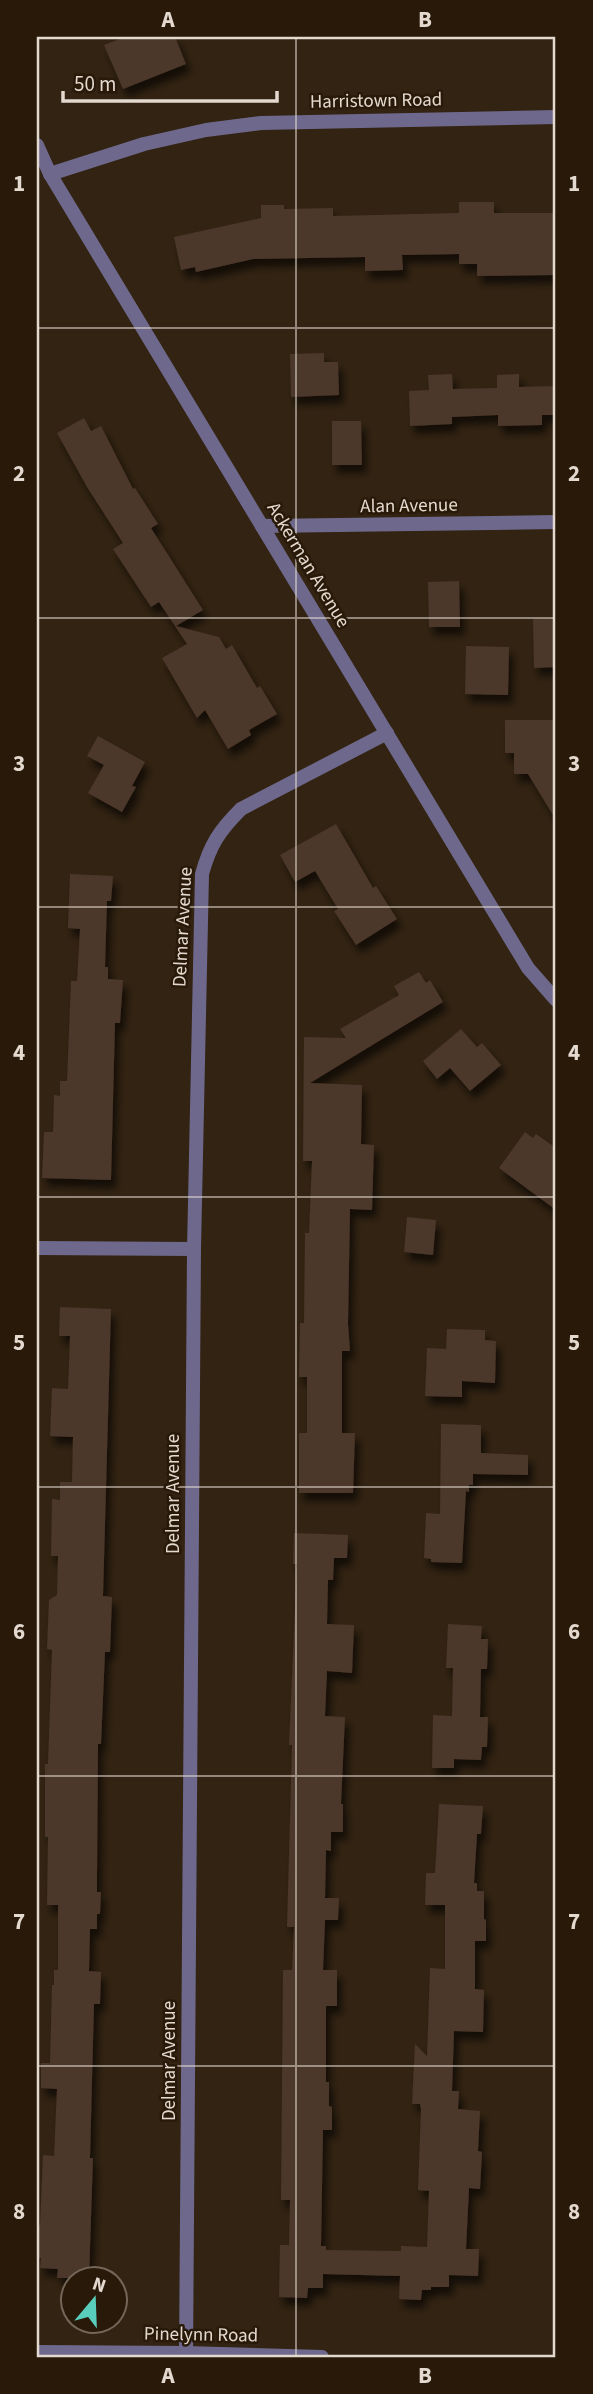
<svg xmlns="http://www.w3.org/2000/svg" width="593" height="2394" viewBox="0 0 593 2394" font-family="'Source Sans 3',sans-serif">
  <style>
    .building { fill: #4c372b; filter: url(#shadow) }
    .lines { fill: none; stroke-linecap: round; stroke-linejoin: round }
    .minor { stroke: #6e698c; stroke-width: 14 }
    .tertiary { stroke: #6e698c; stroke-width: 14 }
    .grid { fill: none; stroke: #e3d9cf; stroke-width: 2; stroke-opacity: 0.55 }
    .labels { text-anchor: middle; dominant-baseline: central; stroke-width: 5; stroke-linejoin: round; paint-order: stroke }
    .street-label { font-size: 19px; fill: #e3d9cf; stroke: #281909 }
    .neatline { fill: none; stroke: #e3d9cf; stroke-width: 2.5 }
    .grid-label { font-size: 23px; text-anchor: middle; font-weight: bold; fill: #e3d9cf }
  </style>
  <defs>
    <filter id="shadow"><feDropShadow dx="4.5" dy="8" stdDeviation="3.5" flood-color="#0009"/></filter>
  </defs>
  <rect width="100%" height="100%" fill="#322312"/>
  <path class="building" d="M125,37H175L186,64L123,89L104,45Z
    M459,202H494V213H556V275L477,276V264H459V254L402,255L403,270L365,271V257L253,259L196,272L195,267L181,270L174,237L261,218V205H284V209L333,208V216L459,213Z
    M324,353V362H338L339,395L291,397L290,354Z
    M452,374L453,389L497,388V375L519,374V387L556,386V415H542V425L498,426V415L452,417V424L410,426L409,391L429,390L428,375Z
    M84,418L91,431L101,426L133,489L135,488L158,524L151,528L203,610L176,626L219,637L226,649L232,645L257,688L260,686L277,714L249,730L251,735L228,749L205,710L197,718L162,658L187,644L159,602L151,607L113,549L123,543L87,487L57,433Z
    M332,421H361L362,465H332Z
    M459,581L460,627H429L428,582Z
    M556,618V667L534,668L533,619Z
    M466,646L509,647L508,695L465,694Z
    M505,720H556V820L528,774H514V753H505Z
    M98,736L145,762L132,786L136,787L122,812L88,793L104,765L87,756Z
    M336,824L373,888L376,886L397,919L356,945L334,911L338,909L315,871L295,882L280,855Z
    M70,874L113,876L111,901H107L105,967H108V979L123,980L120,1023H115L111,1180L42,1178L44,1132H53L54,1095L60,1096V1081H67L71,981H77L80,929L68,928Z
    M419,972L426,983L430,980L443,1002L310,1083L362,1085L361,1144L374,1145L372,1210L350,1209L348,1324L350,1351H342V1433H355L353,1493H299V1433H307V1377H299L300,1323H304L305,1233H309L312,1161H303L304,1037L346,1038L340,1029L399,995L394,986Z
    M461,1029L477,1047L482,1043L501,1065L470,1091L450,1068L437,1079L423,1061Z
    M525,1132L533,1138L536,1134L556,1148V1210L499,1168Z
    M407,1217L436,1220L433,1255L404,1252Z
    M60,1307L111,1309L103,1596L112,1597L110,1652H105L101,1744H98L97,1879V1892H101L100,1914H97V1929H90L89,1971L101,1972L100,2004H94L90,2158H93L89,2278H57L58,2269L40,2268L41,2258H37V2224L40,2225L43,2155L54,2156L57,2089L41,2088V2063H50L52,1985H54V1970H58V1905H47L48,1837H45V1764H48L52,1650L47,1649L49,1600L57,1595L58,1556H51L52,1499L60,1500V1482H72L73,1437L50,1436L52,1388L68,1389L70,1336H59Z
    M447,1329L485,1330V1340L496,1341L495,1383L462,1381V1397L425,1396L427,1348L446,1349Z
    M441,1424L481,1425V1453L528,1455V1475L473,1474V1485H469V1492L466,1491L462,1563L431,1562V1559L424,1558L426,1513L440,1514Z
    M294,1533L348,1535L347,1558H334L333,1580H328L327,1624L354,1625L352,1673L327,1671L325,1716L345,1717L341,1804H343V1832H331V1851L326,1850L325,1898H339L338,1920H325L323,1970H337V2006H326V2082H329V2106L332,2107V2130H323L321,2246H326V2250L401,2251V2246L427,2247L429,2191L418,2190L421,2109L420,2104H412L415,2044L427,2056L430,1968L445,1969V1905H425L426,1873H435L439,1804L483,1806L481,1834H477L474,1883H477V1891H484V1919L486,1920V1941H475V1989L484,1990L483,2032L454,2031L452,2091H459L458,2109L480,2111L478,2151L482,2152L480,2189L469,2188L466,2249H479L478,2276L449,2275V2287H431V2290H422L421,2300L399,2299L400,2276L323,2274V2288H308L307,2298L279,2297L280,2245H289L290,2200H281L283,1970H292L294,1927H287L292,1745H289L297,1564H293Z
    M448,1624L482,1626L481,1639H488L487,1669H481L480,1717H488L487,1747H482L481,1760L454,1759V1768H432L433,1715L452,1716L453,1668H446Z"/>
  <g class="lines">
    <path class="minor" d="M50,174L144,144L206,130L261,123L556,117
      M262,526L556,522
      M37,1248L194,1249
      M37,2352L186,2353L322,2357
      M186,2357L194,1249L202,874C210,845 219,831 241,809L387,733"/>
    <path class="tertiary" d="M37,145L50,174L528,968L556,1000"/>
  </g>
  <path class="grid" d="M296,37V2357M37,328H556M37,618H556M37,907H556M37,1197H556M37,1487H556M37,1776H556M37,2066H556"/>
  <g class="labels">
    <g class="street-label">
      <text transform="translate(376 101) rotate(-1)">Harristown Road</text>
      <text transform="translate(409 506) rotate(-1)">Alan Avenue</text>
      <text transform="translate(308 565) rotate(59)">Ackerman Avenue</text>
      <text transform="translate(183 927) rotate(-87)">Delmar Avenue</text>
      <text transform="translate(173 1494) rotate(-90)">Delmar Avenue</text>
      <text transform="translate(169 2061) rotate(-90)">Delmar Avenue</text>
      <text transform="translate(201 2335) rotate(1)">Pinelynn Road</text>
    </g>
  </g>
  <rect width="593" height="2394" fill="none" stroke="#281909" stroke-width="77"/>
  <g transform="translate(94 2300) rotate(19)"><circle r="33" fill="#281909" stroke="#736658" stroke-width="2"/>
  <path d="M0-5L12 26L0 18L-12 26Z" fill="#5acebc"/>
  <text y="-10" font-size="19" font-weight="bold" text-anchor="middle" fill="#e3d9cf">N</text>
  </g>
  <path d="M63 91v10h214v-10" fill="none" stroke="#e3d9cf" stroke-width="3.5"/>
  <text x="74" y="91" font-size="21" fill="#e3d9cf" stroke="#281909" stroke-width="5" paint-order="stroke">50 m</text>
  <rect x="38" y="38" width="516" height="2318" class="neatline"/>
  <g class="grid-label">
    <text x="168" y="27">A</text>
    <text x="425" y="27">B</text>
    <text x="19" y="191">1</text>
    <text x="574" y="191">1</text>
    <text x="19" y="481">2</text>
    <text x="574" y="481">2</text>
    <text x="19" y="771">3</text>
    <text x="574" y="771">3</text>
    <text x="19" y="1060">4</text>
    <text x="574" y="1060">4</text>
    <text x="19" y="1350">5</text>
    <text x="574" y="1350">5</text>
    <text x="19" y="1639">6</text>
    <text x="574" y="1639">6</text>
    <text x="19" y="1929">7</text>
    <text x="574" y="1929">7</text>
    <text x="19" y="2219">8</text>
    <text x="574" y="2219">8</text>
    <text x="168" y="2383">A</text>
    <text x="425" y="2383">B</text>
  </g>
</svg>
